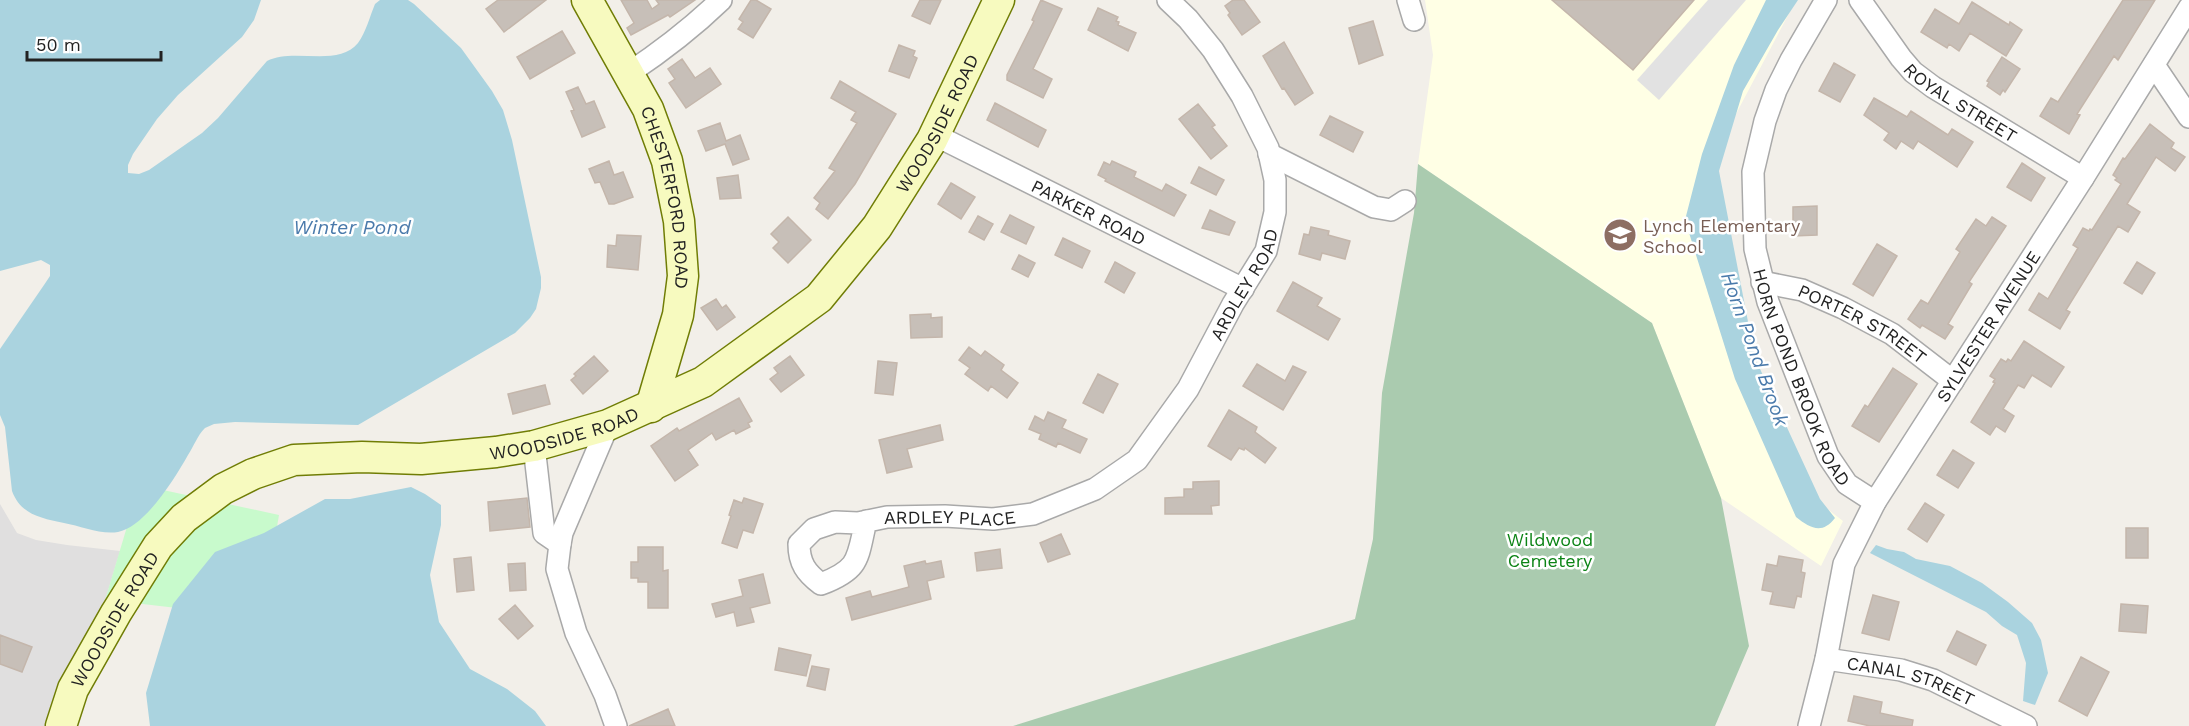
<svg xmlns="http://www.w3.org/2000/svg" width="2189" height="726" viewBox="0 0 2189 726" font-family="'Work Sans',sans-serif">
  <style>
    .residential { fill: #e0dfdf }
    .education { fill: #ffffe5 }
    .cemetery { fill: #aacbaf }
    .park { fill: #c8facc }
    .parking { fill: #e2e2e2 }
    .water { fill: #aad3df }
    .building { fill: #c7bfb8; stroke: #c4b6ab; stroke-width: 1.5 }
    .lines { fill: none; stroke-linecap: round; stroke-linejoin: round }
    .street-casing { stroke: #a9a9a9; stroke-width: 24 }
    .secondary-casing { stroke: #707d05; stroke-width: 33 }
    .street { stroke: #fff; stroke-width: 21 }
    .secondary { stroke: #f7fabf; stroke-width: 30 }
    .labels { text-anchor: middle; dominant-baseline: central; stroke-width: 5; stroke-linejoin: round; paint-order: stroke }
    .street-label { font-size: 18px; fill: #222; stroke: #fff }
    .education-label { font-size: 18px; fill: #785e54; stroke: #fff; text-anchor: start }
    .park-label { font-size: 18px; fill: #0c8416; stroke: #fff }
    .water-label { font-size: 20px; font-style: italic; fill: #4a7aab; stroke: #fff }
  </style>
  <rect width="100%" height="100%" fill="#f2efe9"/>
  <path class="residential" d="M0,504L17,533L36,540L67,545L120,551L97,627L49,726H0Z"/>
  <path class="education" d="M1425,0H1796L1707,169L1725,302L1803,490L1843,521L1821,566L1721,498L1652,323L1418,164L1433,55Z"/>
  <path class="cemetery" d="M1418,164L1652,323L1721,498L1749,646L1715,726H1013L1355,619L1373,539L1382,393L1414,213Z"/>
  <path class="park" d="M163,490L279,515L272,556L177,608L134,603L97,627L129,520Z"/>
  <path class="parking" d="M1708,0H1746L1659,100L1637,80Z"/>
  <path class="water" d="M0,0H261L254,20L242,37L178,95L157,119L133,154L128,165V173L139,174L149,170L202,133L218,118L267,61C293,47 338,68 358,43C366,32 370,16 375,4L380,0H408L414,4L461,48L492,91L503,110L512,140L541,277V288L536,309L530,318L515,333L358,425L235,422L214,424L205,428C197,436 194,446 188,455C175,478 145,527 118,532C101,535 81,526 64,523C41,518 21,515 12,491L5,427L0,415V349L44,285L50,276V265L41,260L0,271Z
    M1766,0H1798L1778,30L1743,91L1719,171L1755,358L1820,499L1835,518C1822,535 1810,528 1796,517L1735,379L1685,220L1702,154L1734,65Z
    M411,487L425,494L441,505V525L430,575L439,622L470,669L507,689L535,711L546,726H150L146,693L173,604L215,552L264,533L325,499H350Z
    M1876,545L1887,549L1904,552L1916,559L1950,566L1982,583L2008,602L2032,623L2041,640L2048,673L2035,705L2023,701L2026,663L2017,635L2002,626L1986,612L1870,553Z"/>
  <path class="building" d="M498,0H546L504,32L486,9Z
    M621,0H647L652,9L659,4L656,0H695L670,17L668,15L631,35L627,28L634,23Z
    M751,0H756L771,9L753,38L738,29L743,22L739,19Z
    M920,0H941L930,24L912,16Z
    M1041,0L1062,9L1033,69L1052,79L1043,98L1007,80V75L1034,21L1032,20Z
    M1233,0H1244L1260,22L1242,35L1228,15L1230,13L1225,6Z
    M1552,0H1694L1633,70Z
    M2123,0H2155L2118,60L2114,56L2077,114L2080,115L2069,134L2040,116L2051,98L2058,102Z
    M1972,2L2009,25L2010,22L2022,30L2006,56L1970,33L1959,51L1949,44L1947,48L1921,32L1935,9L1959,24Z
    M1098,8L1118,17L1116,21L1119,22L1118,25L1136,33L1128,51L1088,30Z
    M1373,21L1383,55L1359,64L1349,28Z
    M562,31L575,53L530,79L517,57Z
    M1284,42L1313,93L1295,105L1284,88L1282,89L1263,56Z
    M899,45L915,51L913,56L917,58L909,78L889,71Z
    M2002,57L2020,69L2005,92L2003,90L2000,95L1987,86L1989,82L1987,81Z
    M682,59L695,78L710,68L721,84L686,108L669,83L675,79L668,69Z
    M1834,63L1855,75L1840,102L1819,91Z
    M840,81L896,114L855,184L828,219L816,209L820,203L814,198L835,171L829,168L857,123L851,120L856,112L831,98Z
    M578,87L586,104L594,101L605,127L582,137L571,111L574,110L566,92Z
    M1874,98L1907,117L1911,111L1948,135L1952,129L1973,142L1957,167L1918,141L1913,149L1901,141L1896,149L1884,140L1889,133L1864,115Z
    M995,103L1046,130L1038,147L987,120Z
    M1198,104L1215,125L1212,127L1227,146L1211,159L1179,119Z
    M1330,116L1363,132L1353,152L1320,135Z
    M720,123L726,141L740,135L749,159L733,165L725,144L706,151L698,131Z
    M2150,124L2174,143L2171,148L2185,157L2175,171L2156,157L2127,204L2140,212L2128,232L2118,226L2066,310L2070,312L2060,329L2029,310L2039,293L2048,299L2078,248L2073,245L2083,228L2089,231L2090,229L2092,230L2121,184L2115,180L2117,178L2113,175L2123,158L2125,159Z
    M609,161L614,175L623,172L633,197L614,204H609L600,182L595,183L589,169Z
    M1112,161L1136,172L1134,177L1162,191L1166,184L1186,195L1174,216L1105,181L1106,179L1098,175L1104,162L1110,165Z
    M2022,163L2045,178L2031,201L2007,187Z
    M1199,167L1224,180L1216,195L1191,183Z
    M738,175L741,198L720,199L717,178Z
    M951,183L975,197L961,219L938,204Z
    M1817,206V235L1793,236V207Z
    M1210,210L1235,222L1229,235L1202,228Z
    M1010,215L1034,227L1026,244L1001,232Z
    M978,216L993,224L984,240L969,232Z
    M788,217L811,240L788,263L773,248L779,242L771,234Z
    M1992,217L2006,226L1969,282L1972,284L1948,324L1953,327L1945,339L1922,325L1920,328L1908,319L1921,300L1928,304L1960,252L1956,249L1976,219L1986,226Z
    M1311,227L1329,231L1328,235L1350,241L1345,259L1322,253L1320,260L1299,254L1304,234L1309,235Z
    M617,235L641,236L638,270L607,267L608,245L616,246Z
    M1063,238L1090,251L1082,268L1055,255Z
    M1877,244L1897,256L1873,296L1853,284Z
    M1019,255L1035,263L1028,277L1012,269Z
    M1115,262L1135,273L1124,293L1105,282Z
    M2137,262L2155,273L2142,294L2124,283Z
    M1293,282L1322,298L1317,306L1340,319L1328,340L1277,311Z
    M716,299L722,308L726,305L735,317L717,330L701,308Z
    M931,314V318L942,317V337L911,338L910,315Z
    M2024,341L2064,367L2051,387L2032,375L2024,388L2018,385L2003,409L2014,416L2005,432L1996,426L1990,435L1971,422L1995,383L1993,382L1995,379L1990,376L2001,359L2006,362L2008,359L2011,361Z
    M969,347L981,356L985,351L1004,365L1001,370L1018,383L1007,398L991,386L988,391L965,374L970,368L959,360Z
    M594,356L608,371L583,394L571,380L576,376L574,374Z
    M790,356L804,375L781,392L770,379L778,373L774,368Z
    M878,361L897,363L893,395L875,393Z
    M1257,364L1285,381L1293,366L1306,372L1283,410L1243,386Z
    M1893,368L1917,384L1879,442L1852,426L1865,405L1868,407Z
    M1098,374L1118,384L1103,413L1083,403Z
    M545,385L550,404L513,414L508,394Z
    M739,398L752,421L748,423L750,427L736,434L734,430L716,440L712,433L688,450L698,465L675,481L651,446L677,428L679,431Z
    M1229,410L1257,427L1255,432L1276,448L1265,463L1245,448L1244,450L1239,448L1231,460L1208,446Z
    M1048,412L1066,420L1062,428L1087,439L1080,453L1058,443L1056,447L1039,439L1041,434L1029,429L1035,416L1044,421Z
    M940,425L943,440L907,449L912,467L887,473L879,440Z
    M1953,450L1974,463L1958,488L1937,475Z
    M1219,481V505L1211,506L1212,514H1165V498L1184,497V489H1193V482Z
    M527,498L530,527L490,531L488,502Z
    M744,498L763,504L753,533L743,530L737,548L722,543L731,516L729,515L734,500L742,503Z
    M1925,503L1944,515L1927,542L1908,529Z
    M2126,528H2148V558H2126Z
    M1061,534L1070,554L1048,562L1040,543Z
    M638,547H663V571L668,570V608H648V582H638V578H631V562H638Z
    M1000,549L1002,568L977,571L975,553Z
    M1779,556L1803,560L1801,572L1805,573L1803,584L1801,597L1797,596L1794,608L1770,604L1773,592L1762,590L1767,564L1777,566Z
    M471,557L474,590L457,592L454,559Z
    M925,561L926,564L941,561L944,577L927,581L931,599L852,620L846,598L870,591L872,597L909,587L904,566Z
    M525,563L526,590L510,591L508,564Z
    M763,574L770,603L750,608L754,622L737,626L734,612L716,617L712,604L743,596L739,580Z
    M1873,595L1899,602L1889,640L1862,633Z
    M2121,604L2148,606L2146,633L2119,631Z
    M515,605L533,626L518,639L499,619Z
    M1957,631L1986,645L1976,665L1947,651Z
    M0,635L32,647L22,672L0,664Z
    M779,648L811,655L806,676L775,670Z
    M2081,657L2109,672L2087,716L2059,701Z
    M812,666L829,669L825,690L807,686Z
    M1854,696L1882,702L1880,713L1913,720L1912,726H1870L1848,721Z
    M668,709L675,726H629Z"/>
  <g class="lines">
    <g class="street-casing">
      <g id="street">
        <path d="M1408,0L1414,20"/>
        <path id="s1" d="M1826,0L1791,60L1776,90L1765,121L1753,172L1755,249L1768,302L1828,456L1847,484L1875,502"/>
        <path id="s2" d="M1860,0L1901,58L1913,72L1933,87L2083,178"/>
        <path d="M2154,65L2189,117"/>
        <path d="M629,73C662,51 692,28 721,0"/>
        <path id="s3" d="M935,135L1243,289"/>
        <path d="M1269,154L1374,207L1391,210L1405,201"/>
        <path id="s4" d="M1762,282L1802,290L1843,308L1892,334L1953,381"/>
        <path d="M534,446L544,533L560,544L557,569L576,633L605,695L616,726"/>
        <path id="s5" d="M866,521C857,558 861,569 821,584C806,573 799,563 799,544L814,529L835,522L858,523L887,517L945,516L993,519L1033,514L1095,489L1137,460L1188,389L1233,304L1266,251L1275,212V180L1268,148L1242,96L1213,50L1188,19L1168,0"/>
        <path d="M560,544L562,533L608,425"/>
        <path id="s6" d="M1826,659L1901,670L1933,680L2026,726"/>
        <path id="s7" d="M1809,726L1826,659L1844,564L1875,502L2083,178L2189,8"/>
      </g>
    </g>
    <g class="secondary-casing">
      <g id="secondary">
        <path id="s8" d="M587,0L648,109L667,161L679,221L683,276L678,315L651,407"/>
        <path id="s9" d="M61,726L73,689L116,613L158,546L184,518L223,489L253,474L294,460L362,457L421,459L496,452L534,446L608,425L703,382L819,298L877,227L932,140L999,0"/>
      </g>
    </g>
    <use href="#street" class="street"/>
    <use href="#secondary" class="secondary"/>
  </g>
  <defs>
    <g id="school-disc" transform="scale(1.725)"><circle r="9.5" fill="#8d6e63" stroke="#fff"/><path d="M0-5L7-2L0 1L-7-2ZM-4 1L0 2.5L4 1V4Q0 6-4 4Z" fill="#fff"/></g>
  </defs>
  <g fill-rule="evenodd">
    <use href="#school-disc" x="1620" y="235"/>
  </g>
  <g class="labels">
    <g class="street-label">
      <text stroke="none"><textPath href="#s2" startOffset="146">ROYAL STREET</textPath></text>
      <text stroke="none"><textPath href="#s9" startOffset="1146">WOODSIDE ROAD</textPath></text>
      <text stroke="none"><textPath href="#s8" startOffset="216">CHESTERFORD ROAD</textPath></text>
      <text stroke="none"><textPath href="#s3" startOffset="172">PARKER ROAD</textPath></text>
      <text stroke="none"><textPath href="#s5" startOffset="698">ARDLEY ROAD</textPath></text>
      <text stroke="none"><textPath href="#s4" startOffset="110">PORTER STREET</textPath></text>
      <text stroke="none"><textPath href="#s7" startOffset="444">SYLVESTER AVENUE</textPath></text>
      <text stroke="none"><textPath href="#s1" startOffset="402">HORN POND BROOK ROAD</textPath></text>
      <text stroke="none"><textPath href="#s9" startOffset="642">WOODSIDE ROAD</textPath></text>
      <text stroke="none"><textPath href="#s5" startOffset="290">ARDLEY PLACE</textPath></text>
      <text stroke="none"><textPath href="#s9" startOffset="120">WOODSIDE ROAD</textPath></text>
      <text stroke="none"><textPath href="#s6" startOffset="88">CANAL STREET</textPath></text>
    </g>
    <g class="education-label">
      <text x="1643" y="225">Lynch Elementary<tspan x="1643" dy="21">School</tspan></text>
    </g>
    <g class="park-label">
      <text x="1550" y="539">Wildwood<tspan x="1550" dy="21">Cemetery</tspan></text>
    </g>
    <g class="water-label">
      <text x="352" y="227">Winter Pond</text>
      <text transform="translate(1755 349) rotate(70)">Horn Pond Brook</text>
    </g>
  </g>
  <path d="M27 51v9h134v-9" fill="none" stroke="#222222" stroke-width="3"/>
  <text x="36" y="51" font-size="18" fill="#222222" stroke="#ffffff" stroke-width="4.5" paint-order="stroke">50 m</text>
</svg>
